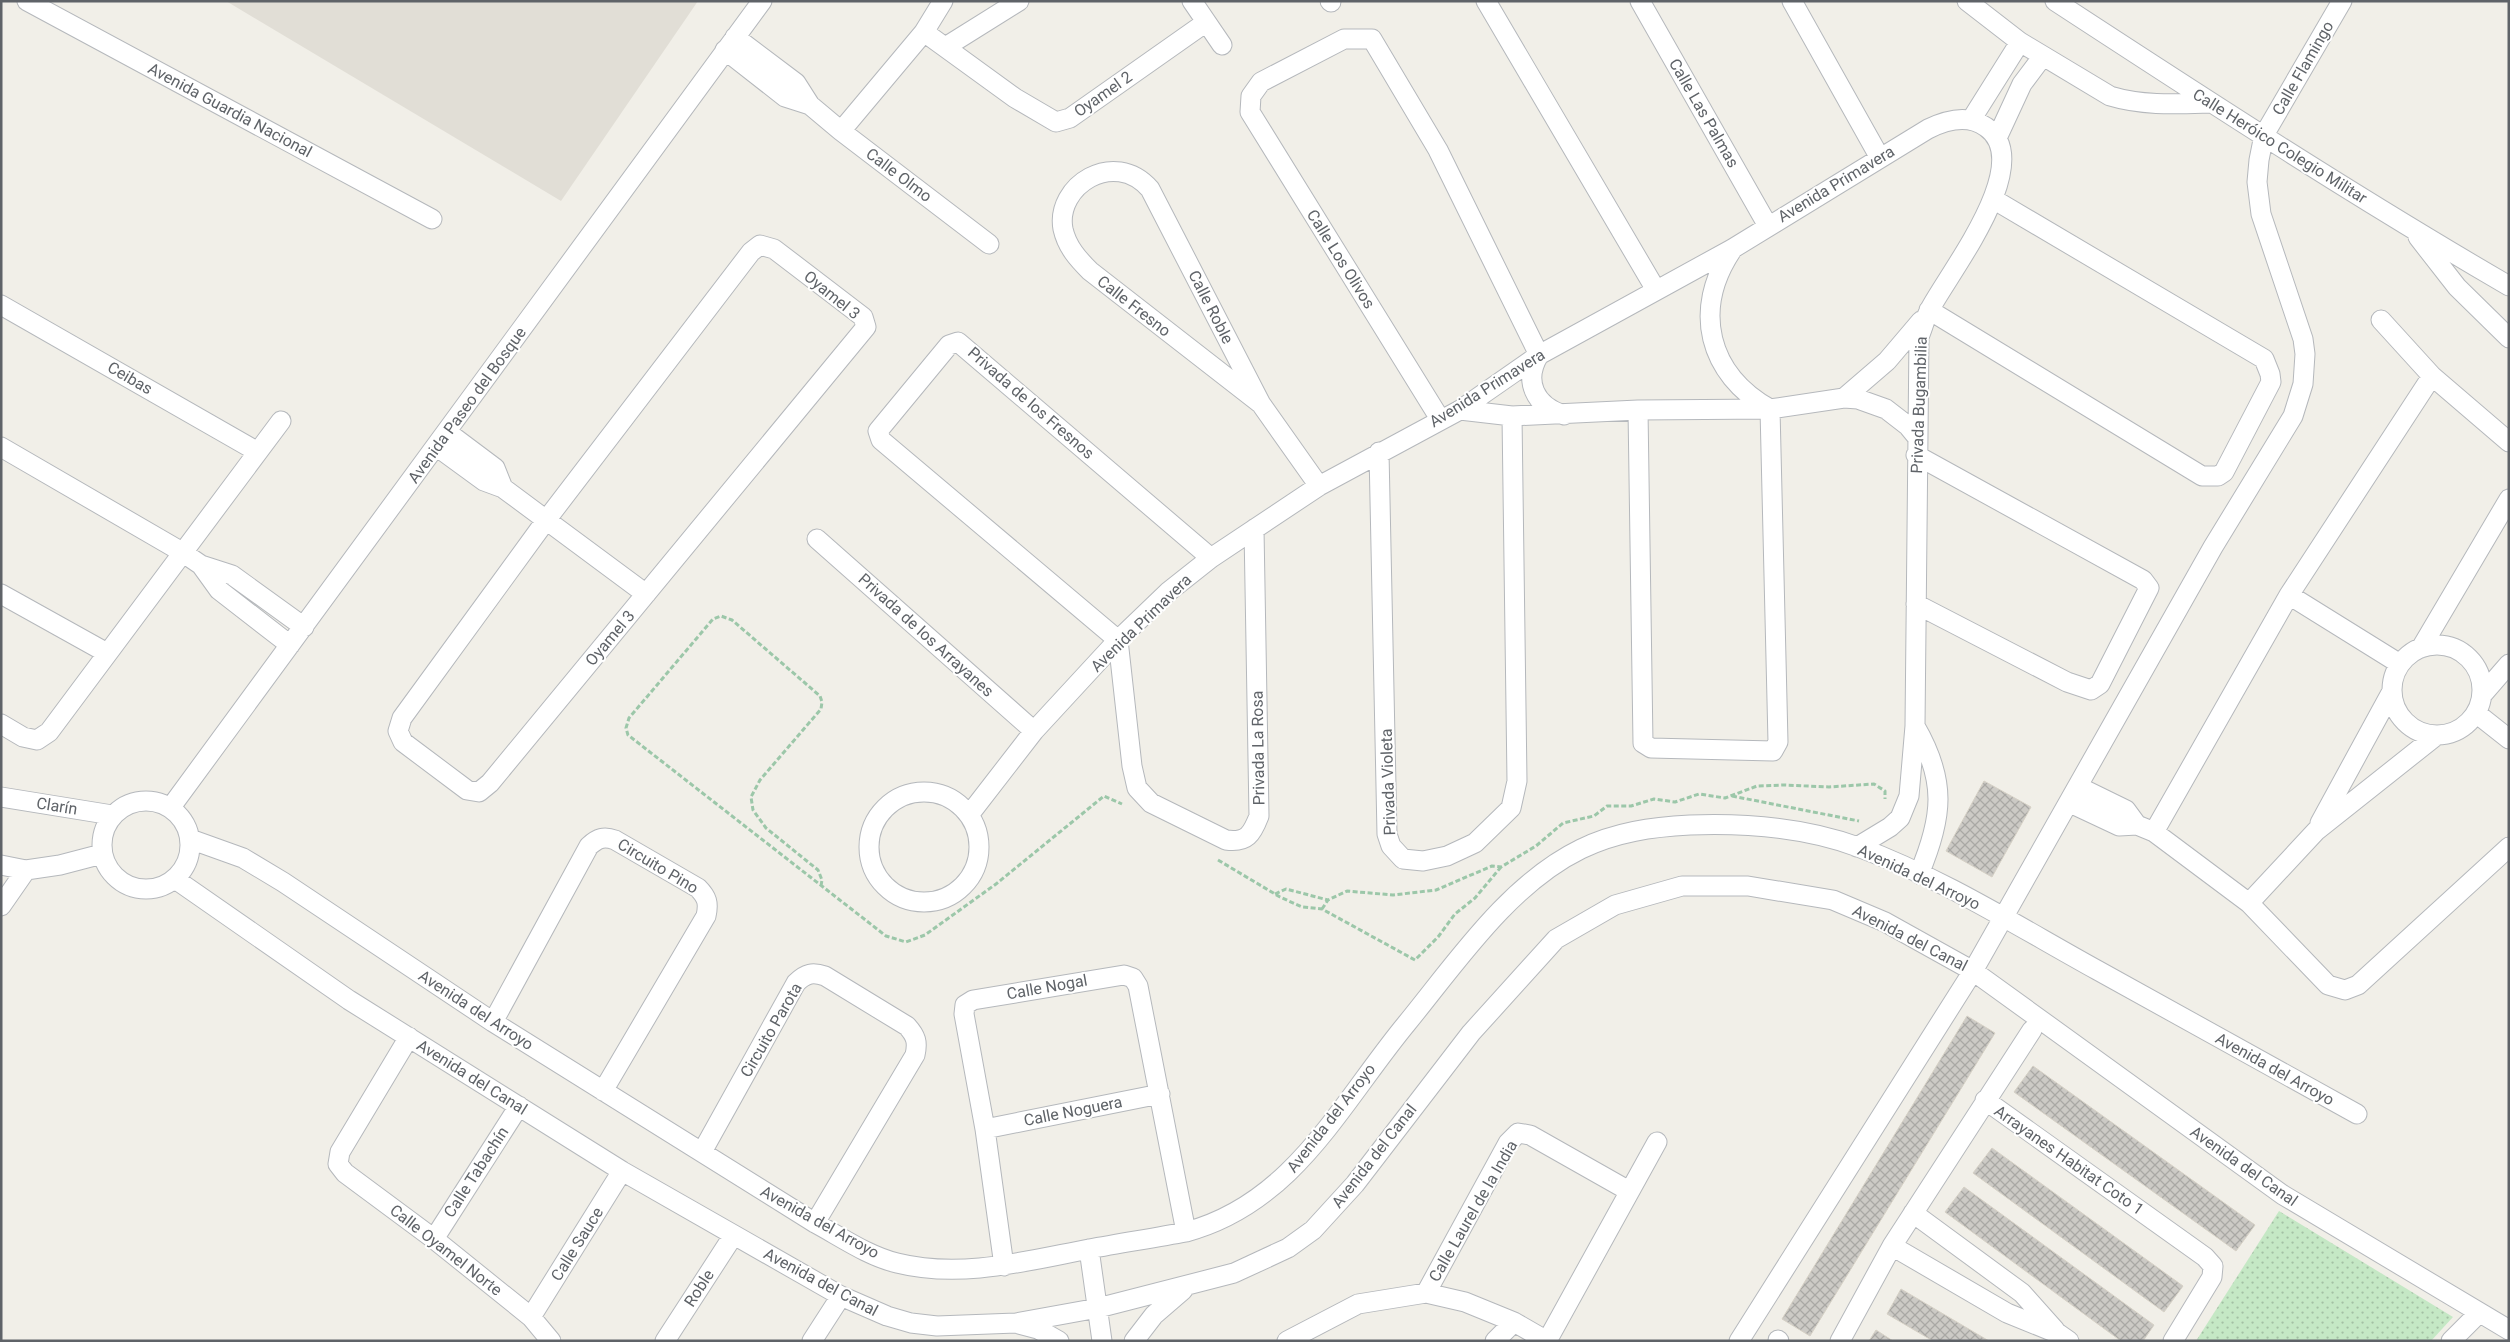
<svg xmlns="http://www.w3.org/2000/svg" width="2510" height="1342" viewBox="0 0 2510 1342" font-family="Roboto,sans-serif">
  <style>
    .education { fill: #e1ded6 }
    .park { fill: url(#park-dots) }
    .building { fill: url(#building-cross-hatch); stroke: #d6d1c6 }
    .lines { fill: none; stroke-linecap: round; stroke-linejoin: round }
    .street-casing { stroke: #b5b8bc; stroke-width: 21 }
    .path { stroke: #9cc7a9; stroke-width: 3; stroke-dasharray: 5 2.5; stroke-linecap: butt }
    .street { stroke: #fff; stroke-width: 19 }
    .labels { text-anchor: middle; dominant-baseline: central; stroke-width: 4; stroke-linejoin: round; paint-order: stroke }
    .street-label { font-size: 16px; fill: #5f6368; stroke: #fff }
  </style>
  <defs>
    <pattern id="park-dots" width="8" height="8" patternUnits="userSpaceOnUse" patternTransform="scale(1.25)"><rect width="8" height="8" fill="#c5e8c5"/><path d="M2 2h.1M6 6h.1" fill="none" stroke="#a3c0a4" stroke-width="1.8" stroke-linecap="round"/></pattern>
    <pattern id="building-cross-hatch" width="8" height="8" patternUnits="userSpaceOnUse" patternTransform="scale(1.25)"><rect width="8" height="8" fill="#cccac5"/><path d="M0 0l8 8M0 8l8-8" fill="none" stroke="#a9a8a4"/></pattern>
  </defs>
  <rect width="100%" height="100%" fill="#f1efe8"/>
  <path class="education" d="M226,1H698L561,201Z"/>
  <path class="park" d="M2279,1211L2453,1317L2431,1341H2196Z"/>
  <path class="building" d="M1984,781L2031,807L1992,877L1946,851Z
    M1967,1016L1995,1033L1810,1336L1782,1319Z
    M2033,1066L2255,1225L2236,1251L2014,1092Z
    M1992,1148L2183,1286L2164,1312L1973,1173Z
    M1964,1187L2154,1325L2143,1341H2121L1945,1212Z
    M1901,1289L1989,1341H1933L1887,1314Z
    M1876,1330L1893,1341H1869Z"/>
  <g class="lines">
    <g class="street-casing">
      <path id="street" d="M27,1L432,219
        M1192,1L1222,45
        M1330,1L1331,2
        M1486,1L1656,290
        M1640,1L1768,226
        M1792,1L1880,158
        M1967,1L2020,42L2110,96C2143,106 2177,104 2210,103
        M2055,1C2205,99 2354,196 2509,286
        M924,32L1015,98L1056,122L1070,118L1205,23
        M735,37L796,83L810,105L841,131L989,244
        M947,46L1019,1
        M725,50L785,97L810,105
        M1971,120L2020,42
        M841,131L924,32L943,1
        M1997,138L2022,84L2043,56
        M2418,237L2457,287L2509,338
        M760,245L774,249L863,317L866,327L490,783L479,792L467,790L403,742L398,731L402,718L547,519L751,252Z
        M1,305L258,452
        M1929,310L2202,476H2218L2224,472L2271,382L2270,374L2264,359L1993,199
        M2381,320L2432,376L2509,442
        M1844,398L1887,361L1921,321
        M1261,404L1090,271C1078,259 1067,247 1063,229C1055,186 1114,148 1150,189L1261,404L1319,486
        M1460,410L1512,416L1638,410L1770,409L1844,398L1858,399L1886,409L1908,426L1917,437
        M1638,410L1643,743L1651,748L1773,751L1778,742L1770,409C1708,374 1692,310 1732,250
        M1440,419L1250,112L1251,96L1261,82L1344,39H1372L1438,150L1539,355C1523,381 1535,406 1564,415
        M447,432L495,468L503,488
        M436,446L484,481L503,488L646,594
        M1,447L182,552L201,565L219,590L290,645
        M1379,452L1387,834L1391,846L1403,859L1423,861L1447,856L1475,843L1511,808L1517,781L1512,416
        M1916,455L2143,580L2149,588L2100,684L2091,690L2067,682L1916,604
        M817,539L1034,731
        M1211,558L958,342L949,345L878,431L881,440L1118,640L1132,766L1137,788L1151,803L1226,840C1247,843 1252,834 1259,816L1254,529
        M201,565L232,575L304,627
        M1,594L107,653
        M2289,595L2400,664
        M2392 690a45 45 0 1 1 90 0a45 45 0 1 1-90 0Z
        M2421,648L2509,499
        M2482,695L2509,664
        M2476,713L2509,739
        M1,724L23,737L37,740L49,732L281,421
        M1915,726C1947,781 1943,817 1919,874
        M2079,787L2126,810L2137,825
        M869 847a55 55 0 1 1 110 0a55 55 0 1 1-110 0Z
        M1,797L112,815
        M102 845a44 44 0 1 1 88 0a44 44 0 1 1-88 0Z
        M2070,803L2119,826L2137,825L2154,832L2249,903L2328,985L2345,990L2358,985L2509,847
        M171,807L762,1
        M969,815L1034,731L1118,640L1168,592L1211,558L1319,486L1460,410L1539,355L1732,249L1928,129C1946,120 1968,114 1986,127C2037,162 1950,271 1930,309C1925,318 1923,328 1919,337L1915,726L1909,796L1900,818L1890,827L1857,847
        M2320,823L2392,691
        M2154,832L2289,595L2432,376
        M190,839L243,858L283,882L493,1022L815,1223C841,1237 868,1256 897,1263C961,1279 1026,1261 1089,1249C1121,1243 1154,1238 1186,1232C1294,1203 1340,1104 1407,1023C1456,963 1509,884 1581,849C1616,832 1652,827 1690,825C1745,823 1807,828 1858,847C1942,878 2019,927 2097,970C2184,1018 2271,1066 2357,1114
        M1,865L26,870L60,865L102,854
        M175,879L349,1000L622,1171L841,1296L887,1316L911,1323L937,1326L1016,1323L1098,1308L1234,1273L1288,1248L1313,1230L1355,1184L1471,1033L1556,939L1615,905L1682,886H1748L1833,900L1885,922L1973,971L2283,1195L2509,1330
        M2249,903L2316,831L2437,735
        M1,906L26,870
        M493,1022L589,846C598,838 604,836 615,840L698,888C707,897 709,903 706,916L603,1091
        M409,1037L340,1152L338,1164L345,1173L434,1239L531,1317L551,1341
        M1985,1100L2205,1257L2213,1266L2212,1277L2173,1341
        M985,1129L1160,1094
        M702,1152L796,983C806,973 813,972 825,976L907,1026C916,1036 918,1042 915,1055L815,1223
        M1913,1213L2022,1293L2055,1330
        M434,1239L519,1106
        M1892,1246L2007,1313L2059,1334L2069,1341
        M1089,1249L1102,1341
        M1004,1266L985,1129L964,1014L965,1005L973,1000L1124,975L1133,978L1138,986L1186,1232
        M1426,1293L1508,1143L1518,1133L1530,1135L1629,1191
        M531,1317L622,1171
        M1019,1324L1038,1329L1059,1341
        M1778,1340L1779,1341
        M665,1341L733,1236
        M812,1341L841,1296
        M1134,1341L1154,1315L1183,1290
        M1287,1341L1358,1304L1426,1293L1465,1302L1514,1322L1547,1341
        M1495,1341L1514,1322
        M1547,1341L1657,1142
        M1739,1341L1973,971L2213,547L2293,416L2303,384L2305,354L2303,339L2261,214L2257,182L2259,160L2264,135L2342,1
        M1840,1341L1892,1246L2032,1030
        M2451,1341L2479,1313"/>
    </g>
    <path class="path" d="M1732,796L1859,821
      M1218,860L1280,897L1302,907L1322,909L1415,960L1438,937L1455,914L1475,898L1501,867
      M821,886L822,880L818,870L766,828L753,810L751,797L760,780L821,709L822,702L820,696L732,620L721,616L713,619L629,718L626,728L628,735L886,936L906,942L925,935L996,884L1104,796L1122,804
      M1275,894L1286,889L1328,900
      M1322,909L1328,900L1347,891L1393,895L1436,890L1492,866L1501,867L1536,846L1563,823L1594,816L1607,806H1631L1654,799L1675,802L1699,794L1725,798L1757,786L1784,785L1829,787L1874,784L1885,791V799"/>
    <use href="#street" class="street"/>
  </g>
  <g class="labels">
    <g class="street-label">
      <text transform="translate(2303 68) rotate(-60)">Calle Flamingo</text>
      <text transform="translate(1103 94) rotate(-35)">Oyamel 2</text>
      <text transform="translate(230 110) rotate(28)">Avenida Guardia Nacional</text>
      <text transform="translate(1704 113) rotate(60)">Calle Las Palmas</text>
      <text transform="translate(2280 146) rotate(32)">Calle Heróico Colegio Militar</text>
      <text transform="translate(899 175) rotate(37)">Calle Olmo</text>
      <text transform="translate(1836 184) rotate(-31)">Avenida Primavera</text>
      <text transform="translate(1341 259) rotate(58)">Calle Los Olivos</text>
      <text transform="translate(832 295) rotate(39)">Oyamel 3</text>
      <text transform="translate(1134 306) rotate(38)">Calle Fresno</text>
      <text transform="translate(1211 307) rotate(63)">Calle Roble</text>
      <text transform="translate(130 378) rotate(30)">Ceibas</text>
      <text transform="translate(1487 388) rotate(-32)">Avenida Primavera</text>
      <text transform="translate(1031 403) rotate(41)">Privada de los Fresnos</text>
      <text transform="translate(467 405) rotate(-54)">Avenida Paseo del Bosque</text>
      <text transform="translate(1919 405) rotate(-88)">Privada Bugambilia</text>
      <text transform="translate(1141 623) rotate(-44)">Avenida Primavera</text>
      <text transform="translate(926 635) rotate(42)">Privada de los Arrayanes</text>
      <text transform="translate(610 638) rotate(-50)">Oyamel 3</text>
      <text transform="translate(1258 748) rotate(-91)">Privada La Rosa</text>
      <text transform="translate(1388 782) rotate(-92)">Privada Violeta</text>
      <text transform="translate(57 806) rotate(9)">Clarín</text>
      <text transform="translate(658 866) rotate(31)">Circuito Pino</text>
      <text transform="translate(1919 877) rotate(25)">Avenida del Arroyo</text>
      <text transform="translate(1910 938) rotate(27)">Avenida del Canal</text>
      <text transform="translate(1047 987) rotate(-10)">Calle Nogal</text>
      <text transform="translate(476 1010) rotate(33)">Avenida del Arroyo</text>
      <text transform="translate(771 1030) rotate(-60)">Circuito Parota</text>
      <text transform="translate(2275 1069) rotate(29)">Avenida del Arroyo</text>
      <text transform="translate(472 1077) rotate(32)">Avenida del Canal</text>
      <text transform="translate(1073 1111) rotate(-11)">Calle Noguera</text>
      <text transform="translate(1331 1118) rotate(-52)">Avenida del Arroyo</text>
      <text transform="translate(1374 1156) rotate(-52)">Avenida del Canal</text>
      <text transform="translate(2069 1160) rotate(35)">Arrayanes Habitat Coto 1</text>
      <text transform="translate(2244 1166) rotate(35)">Avenida del Canal</text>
      <text transform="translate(476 1172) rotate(-57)">Calle Tabachín</text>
      <text transform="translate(1473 1211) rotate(-60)">Calle Laurel de la India</text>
      <text transform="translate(820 1222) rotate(29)">Avenida del Arroyo</text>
      <text transform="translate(577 1244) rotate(-58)">Calle Sauce</text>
      <text transform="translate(446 1250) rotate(38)">Calle Oyamel Norte</text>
      <text transform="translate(821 1282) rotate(28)">Avenida del Canal</text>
      <text transform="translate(699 1288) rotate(-57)">Roble</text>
    </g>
  </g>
  <rect width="2510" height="1342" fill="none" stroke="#5f6368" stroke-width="5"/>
</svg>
